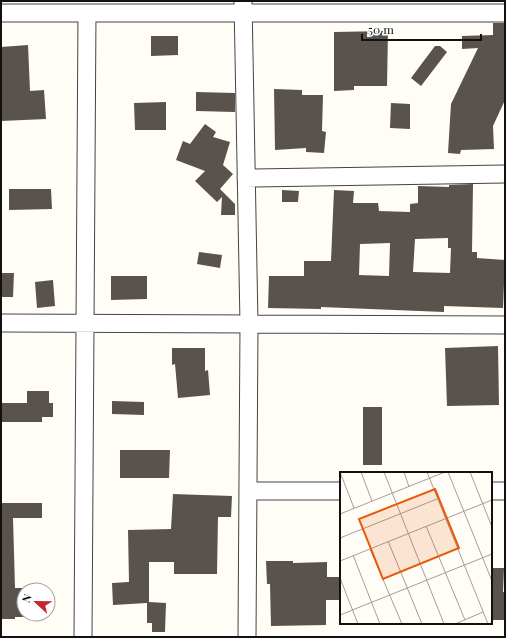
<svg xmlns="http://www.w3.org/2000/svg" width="506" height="638" viewBox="0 0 506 638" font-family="'Playfair Display',serif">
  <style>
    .building { fill: #5a524d; fill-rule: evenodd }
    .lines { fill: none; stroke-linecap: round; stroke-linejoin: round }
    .street-casing { stroke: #444; stroke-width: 19 }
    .street { stroke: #fff; stroke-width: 17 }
    .inset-road { fill: none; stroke: #a09f9a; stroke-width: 1 }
    .view { fill: #e8590c; fill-opacity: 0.15; stroke: #e8590c; stroke-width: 2 }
    .inset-edge { fill: none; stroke: #111; stroke-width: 2 }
  </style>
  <rect width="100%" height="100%" fill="#fffdf5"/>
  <path class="building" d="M493,23H505V100L493,126L494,149L461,150L460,154L448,153L451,104L478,48L462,49V36L493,35Z
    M388,31L387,86H354V90L334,91V32Z
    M151,36H178V55L151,56Z
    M28,45L30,91L44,90L46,119L1,121V47Z
    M435,46H440L447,52L421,86L411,78Z
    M274,89L302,90V95H323L322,131L326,132L324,153L306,152V148L275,150Z
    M196,92L235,93V112L196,111Z
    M166,102V130H135L134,103Z
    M391,103L410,104V129L390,128Z
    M205,124L216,132L213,137L230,142L223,165L233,174L220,189L235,204V215H221L222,197L217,202L195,181L205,171L176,160L183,141L190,144Z
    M473,184L472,252H477V258L505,260L503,308L444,306V312L321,307V309L268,308L269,276H304V261H331L334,190L354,191L353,203H378L379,211L410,212V204L418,203V186L449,187V185ZM448,238V248H451L450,273L413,272L415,239ZM390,243L389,276L359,275L360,244Z
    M9,189H51L52,209L9,210Z
    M282,190L299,191L298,202H282Z
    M199,252L222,255L220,268L197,264Z
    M1,273H14L13,297H1Z
    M111,276H147V299L111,300Z
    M53,280L55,306L37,308L35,282Z
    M498,346L499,405L447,406L445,348Z
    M172,348H205V371L208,370L210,395L178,398L175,364L172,365Z
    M27,391H49V403H53V417H42V422H1V403H27Z
    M112,401L144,402V415L112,414Z
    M363,407H382V465H363Z
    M120,450H170L169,478H120Z
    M173,494L232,496L231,517H218L217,574H174V562H149V602L166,603L165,632H152V623H147V603L113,605L112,583L129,582L128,530L171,529Z
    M1,503H42V518H13L15,588H24V617H15V619H1Z
    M266,561H293V563L327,562V577H341V600H326V625L271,626L270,584H267Z
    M491,568H504L503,592H505V620H492L493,593H491Z"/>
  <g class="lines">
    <g class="street-casing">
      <path id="street" d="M243,1L249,324L247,637
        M1,13H505
        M246,178L505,174
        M1,323L505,325
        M248,491H341
        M491,491H505
        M83,637L87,13"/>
    </g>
    <use href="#street" class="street"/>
  </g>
  <g transform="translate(340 472)">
    <rect width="152" height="152" fill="#fffdf5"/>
    <path class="inset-road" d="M0,0L14,36M21,0L32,29M44,0L104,152M64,0L69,15M87,0L148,152M108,0L152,109M130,0L152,55M0,42L105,0M86,54L125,148M0,66L97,27M48,69L82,152M30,77L62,152M13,83L40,152M0,89L152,28M0,106L18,152M0,143L152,82M115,152L143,140"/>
    <path class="view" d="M95,17L119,76L43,107L19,47Z"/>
    <rect width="152" height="152" class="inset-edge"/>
  </g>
  <rect width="506" height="638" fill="none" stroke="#111111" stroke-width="4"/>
  <g transform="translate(36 602) rotate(292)"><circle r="19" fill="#ffffff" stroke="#a0a0a0"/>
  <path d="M0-3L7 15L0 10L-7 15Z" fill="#c4262e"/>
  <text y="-6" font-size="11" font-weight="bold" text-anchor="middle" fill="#111111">N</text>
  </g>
  <path d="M362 34v6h119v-6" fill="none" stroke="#111111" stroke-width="2"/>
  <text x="368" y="34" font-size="12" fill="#111111" stroke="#ffffff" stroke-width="3" paint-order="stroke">50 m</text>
</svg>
